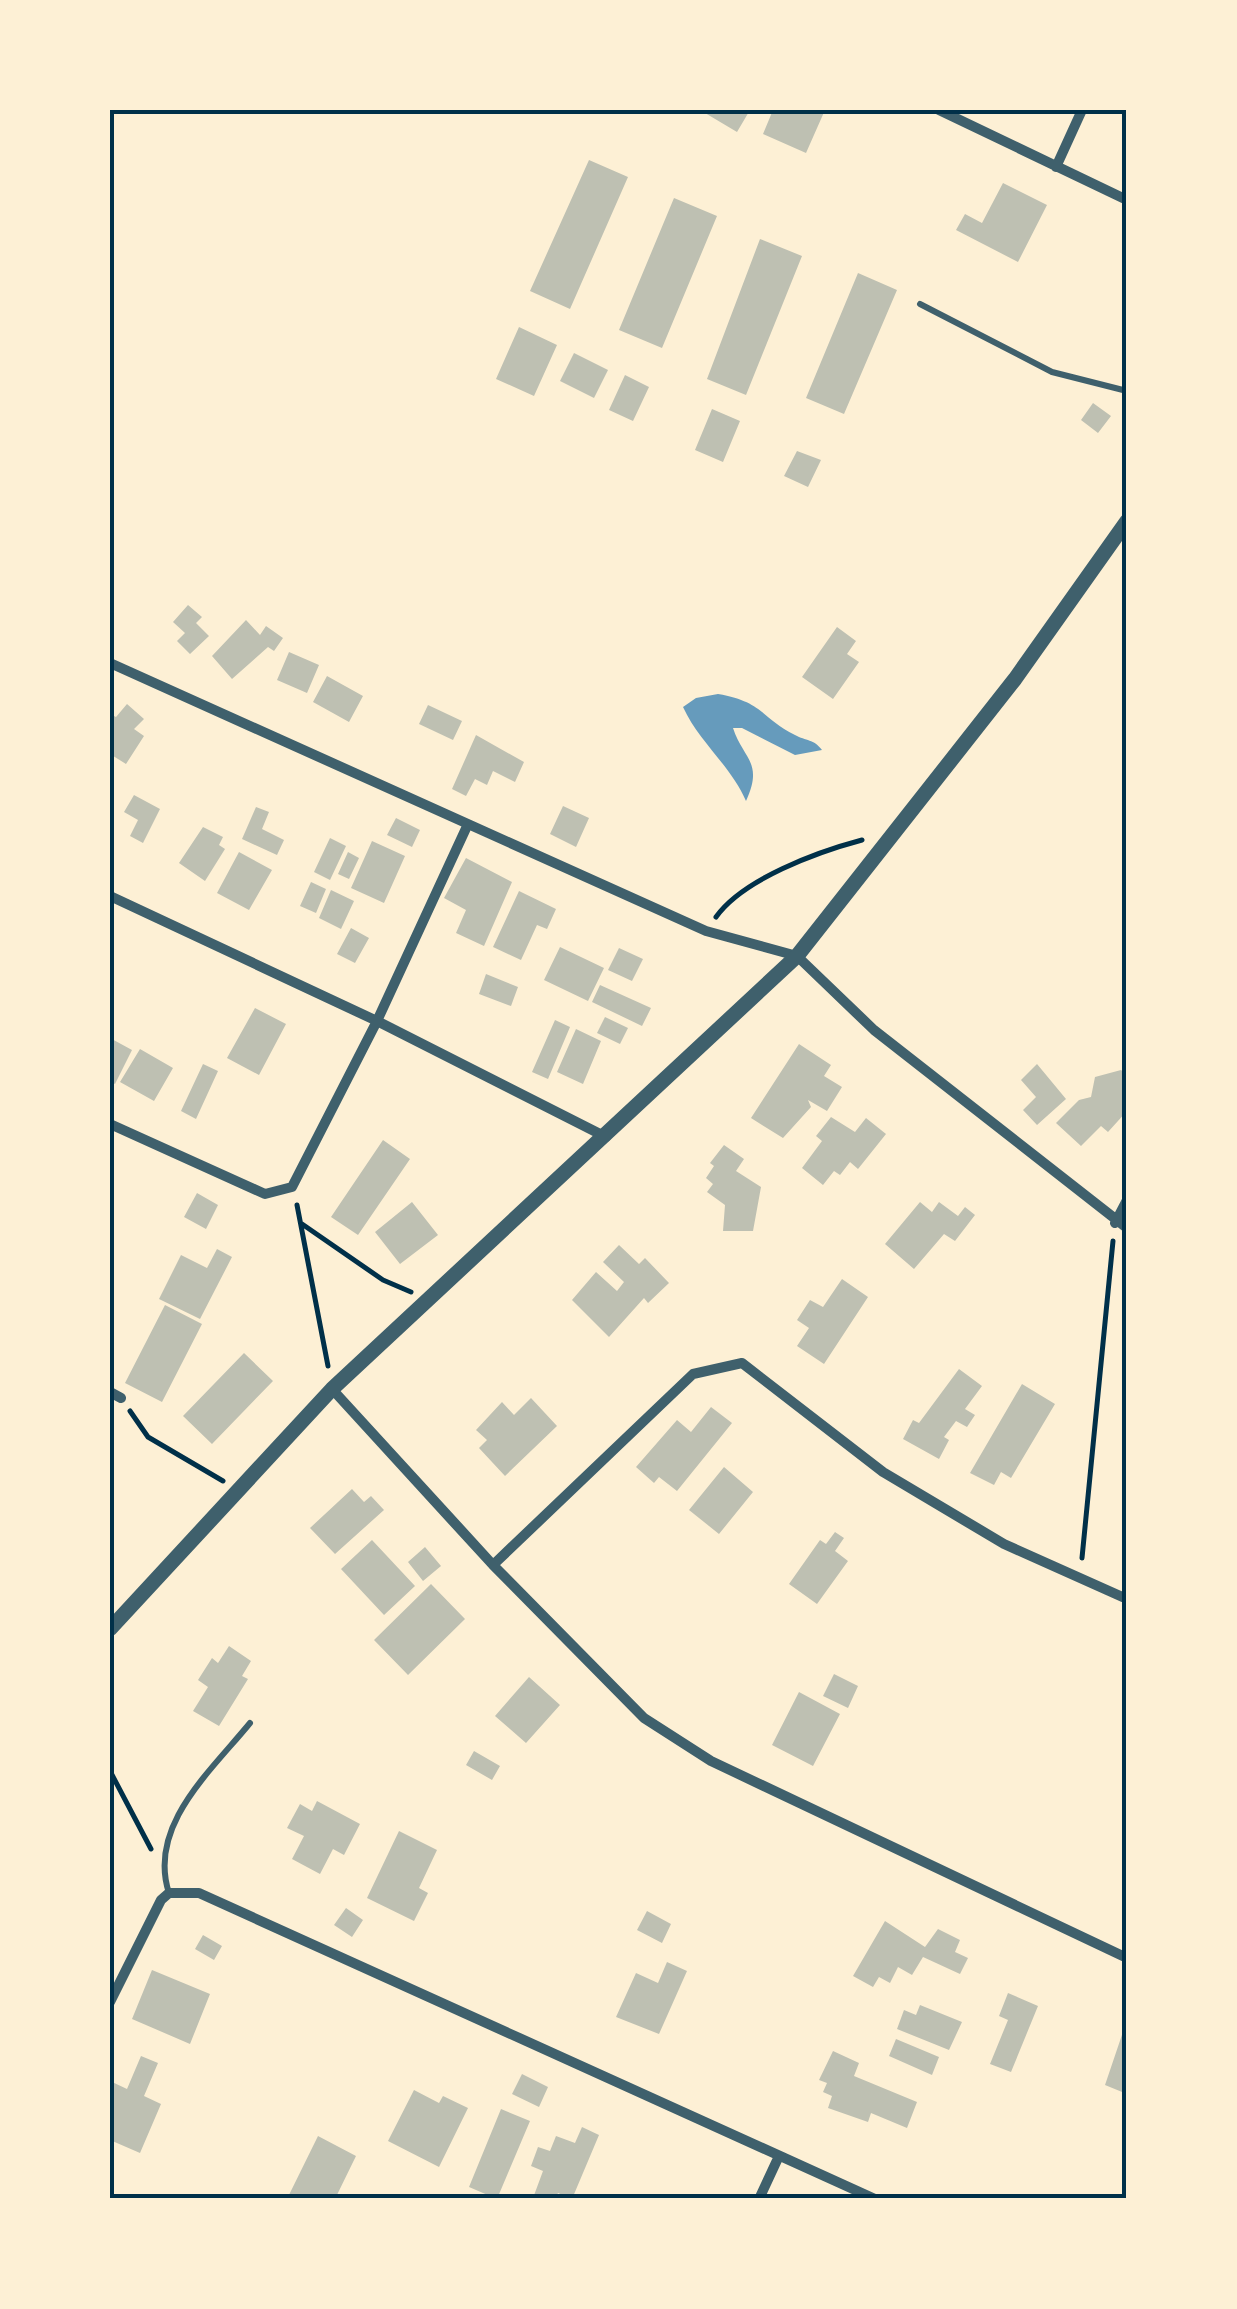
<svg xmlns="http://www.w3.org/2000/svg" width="1237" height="2309" viewBox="0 0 1237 2309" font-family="'Open Sans',sans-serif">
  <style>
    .water { fill: #669bbc }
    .building { fill: #bec0b2 }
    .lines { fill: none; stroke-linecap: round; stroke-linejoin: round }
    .path { stroke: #003049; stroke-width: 5 }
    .service { stroke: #3f606c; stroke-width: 6 }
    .minor { stroke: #3f606c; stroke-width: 10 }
    .tertiary { stroke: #3f606c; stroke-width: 15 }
    .neatline { fill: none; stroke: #003049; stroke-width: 4 }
  </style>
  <rect width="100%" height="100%" fill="#fdf0d5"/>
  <path class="water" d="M718,694C764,702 761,718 795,735C806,741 814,739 822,750L795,755L742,728H733C743,759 764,762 746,801C731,766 699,742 683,707L696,698Z"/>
  <path class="building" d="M700,110H750L737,132Z
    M773,110H825L806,153L763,134Z
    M589,160L628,177L570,309L530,291Z
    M1003,183L1047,205L1018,262L956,230L965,214L982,223Z
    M674,198L717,216L662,348L619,330Z
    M760,239L802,256L746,395L707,379Z
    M858,273L897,290L844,414L806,398Z
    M519,327L557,345L534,396L496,379Z
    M574,353L608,370L594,398L560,381Z
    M625,375L649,387L633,421L609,410Z
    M1093,403L1111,416L1098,433L1081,420Z
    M712,409L740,421L723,462L695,450Z
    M797,451L821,460L808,487L784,476Z
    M188,605L202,617L196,623L209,636L190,654L177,641L185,633L173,622Z
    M246,620L260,635L266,626L283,638L274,651L268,647L232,679L212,656Z
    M837,627L856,641L847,654L859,662L833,699L802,677Z
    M289,652L319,665L307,693L277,680Z
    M327,676L363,696L349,722L313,702Z
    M127,704L144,719L134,729L144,736L126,764L110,754V714L116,717Z
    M428,705L462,721L453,740L419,724Z
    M476,735L524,762L515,782L493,771L487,785L475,779L466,796L452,789Z
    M134,795L160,809L143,843L130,836L138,820L124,812Z
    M563,806L589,818L576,847L550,834Z
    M256,807L269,812L262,829L284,840L277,855L242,839Z
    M396,818L420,830L412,847L387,835Z
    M203,827L223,837L219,845L225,849L205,881L179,863Z
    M330,838L346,846L330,880L314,872Z
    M372,841L405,856L384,903L351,888Z
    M239,852L272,870L249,910L217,893Z
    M348,852L359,858L349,879L338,874Z
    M466,858L512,882L484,946L456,933L466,910L444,898Z
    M311,882L326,889L316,913L300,906Z
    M331,890L354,901L341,929L319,918Z
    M519,891L556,909L547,929L537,925L521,960L493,947Z
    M351,928L369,938L355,963L337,954Z
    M560,947L604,968L588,1001L544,980Z
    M619,948L643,959L632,981L608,970Z
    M486,974L518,987L511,1006L479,994Z
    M600,985L651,1008L642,1026L592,1002Z
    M255,1008L286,1024L259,1075L227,1058Z
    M605,1017L628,1028L620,1044L597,1033Z
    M555,1020L570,1027L548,1079L532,1072Z
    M576,1029L601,1041L583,1084L557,1072Z
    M110,1038L132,1050L115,1084L110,1081Z
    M799,1044L831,1065L824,1076L842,1087L827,1111L808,1100L811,1107L783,1138L751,1118Z
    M140,1049L173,1068L154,1101L120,1082Z
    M203,1064L218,1071L196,1119L181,1111Z
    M1037,1064L1066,1099L1037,1125L1023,1110L1036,1097L1021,1080Z
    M1121,1070L1127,1075V1111L1108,1132L1101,1126L1081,1146L1056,1123L1079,1100L1091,1097L1095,1077Z
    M831,1117L855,1132L866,1118L886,1134L858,1169L850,1162L840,1175L834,1171L823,1185L802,1168L822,1141L816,1136Z
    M383,1140L410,1159L358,1235L331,1217Z
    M724,1145L744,1159L736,1171L761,1187L753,1231H723L725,1205L707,1192L713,1184L706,1178L714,1166L710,1163Z
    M197,1193L218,1205L206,1229L184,1217Z
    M412,1202L438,1235L400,1264L375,1232Z
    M920,1202L932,1212L939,1202L958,1216L965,1207L975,1215L955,1241L944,1234L914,1269L885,1244Z
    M619,1245L639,1264L645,1258L669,1283L648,1303L644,1298L609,1337L572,1300L596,1272L617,1291L624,1282L603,1262Z
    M217,1249L232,1257L200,1319L159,1299L181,1255L207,1268Z
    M842,1279L868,1297L824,1364L797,1346L809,1328L797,1320L810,1300L823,1307Z
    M165,1305L202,1324L162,1402L125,1383Z
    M244,1353L273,1381L212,1444L183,1416Z
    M959,1369L982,1386L965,1409L975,1415L967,1427L956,1421L944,1437L949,1440L939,1459L903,1439L913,1420L919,1423Z
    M1022,1384L1055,1404L1011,1478L1001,1472L994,1485L970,1473Z
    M531,1398L557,1426L505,1476L479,1448L487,1440L476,1430L502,1402L514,1415Z
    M711,1407L732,1423L677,1491L659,1477L654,1483L636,1467L677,1420L691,1432Z
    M724,1467L753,1492L719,1534L689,1510Z
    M352,1489L364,1502L371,1496L384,1510L335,1554L310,1528Z
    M835,1532L844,1538L835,1551L848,1561L817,1604L789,1584L820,1540L826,1544Z
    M372,1540L415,1586L384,1615L341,1569Z
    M425,1547L441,1566L423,1581L408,1562Z
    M431,1584L465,1619L408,1675L374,1640Z
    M229,1646L251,1661L242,1676L248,1679L219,1726L193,1711L208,1687L198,1680L212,1658L218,1663Z
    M834,1674L858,1686L848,1708L823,1696Z
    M529,1677L560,1705L526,1743L495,1716Z
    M799,1692L840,1714L813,1766L772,1745Z
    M474,1751L500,1766L492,1780L466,1765Z
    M317,1801L360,1824L344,1855L333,1849L320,1874L292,1859L304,1836L287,1828L300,1804L312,1811Z
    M399,1831L437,1850L419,1888L428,1893L414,1921L367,1898Z
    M346,1908L363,1920L352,1937L334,1925Z
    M647,1911L671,1924L662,1943L637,1930Z
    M885,1921L925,1947L938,1929L960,1940L955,1952L968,1958L960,1974L923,1957L912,1975L898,1967L890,1983L879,1977L873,1987L853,1976Z
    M203,1935L222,1946L214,1960L195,1949Z
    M667,1962L687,1971L659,2034L616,2017L636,1973L658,1983Z
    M152,1970L210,1994L190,2044L132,2019Z
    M1008,1993L1038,2006L1011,2072L990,2064L1008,2020L999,2016Z
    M920,2005L962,2022L949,2050L897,2029L904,2010L916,2015Z
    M1127,2020V2094L1105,2085Z
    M896,2039L939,2057L932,2075L889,2056Z
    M833,2051L859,2063L854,2076L917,2102L907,2128L871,2113L868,2122L828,2108L832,2096L823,2092L827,2083L819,2080Z
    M141,2056L158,2063L144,2096L161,2104L140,2153L110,2140V2081L127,2089Z
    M522,2074L548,2087L539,2107L512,2094Z
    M414,2090L439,2103L443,2096L468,2108L439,2167L388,2141Z
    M501,2109L530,2121L497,2199L469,2187Z
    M582,2127L599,2135L572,2199L558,2193L555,2199L533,2198L543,2171L531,2166L538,2147L550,2151L556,2136L575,2143Z
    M318,2136L356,2156L335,2199H287Z"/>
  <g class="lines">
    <path class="path" d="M716,917C743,879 817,852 862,840
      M297,1205L328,1366
      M302,1224L383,1280L411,1292
      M130,1411L148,1437L223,1481
      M1082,1558L1113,1241
      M110,1771L151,1849"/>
    <path class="service" d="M920,304L1052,372L1127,391
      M169,1893C147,1826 211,1771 250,1723"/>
    <path class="minor" d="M939,110L1127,200
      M1056,167L1082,110
      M110,663L706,931L797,956L874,1030L1127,1228
      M110,896L377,1021L606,1137
      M110,1124L265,1194L292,1187L377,1021L468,824
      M1115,1223L1127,1200
      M332,1389L493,1565L644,1718L711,1761L1127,1958
      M110,1392L121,1398
      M493,1565L693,1374L742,1363L883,1472L1004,1544L1127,1599
      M110,2002L161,1900L169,1893H199L875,2199
      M759,2199L779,2156"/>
    <path class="tertiary" d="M110,1629L332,1389L797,956L1015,679L1127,521"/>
  </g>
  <rect width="1237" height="2309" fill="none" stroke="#fdf0d5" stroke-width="225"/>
  <rect x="112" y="112" width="1012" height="2084" class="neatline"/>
</svg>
